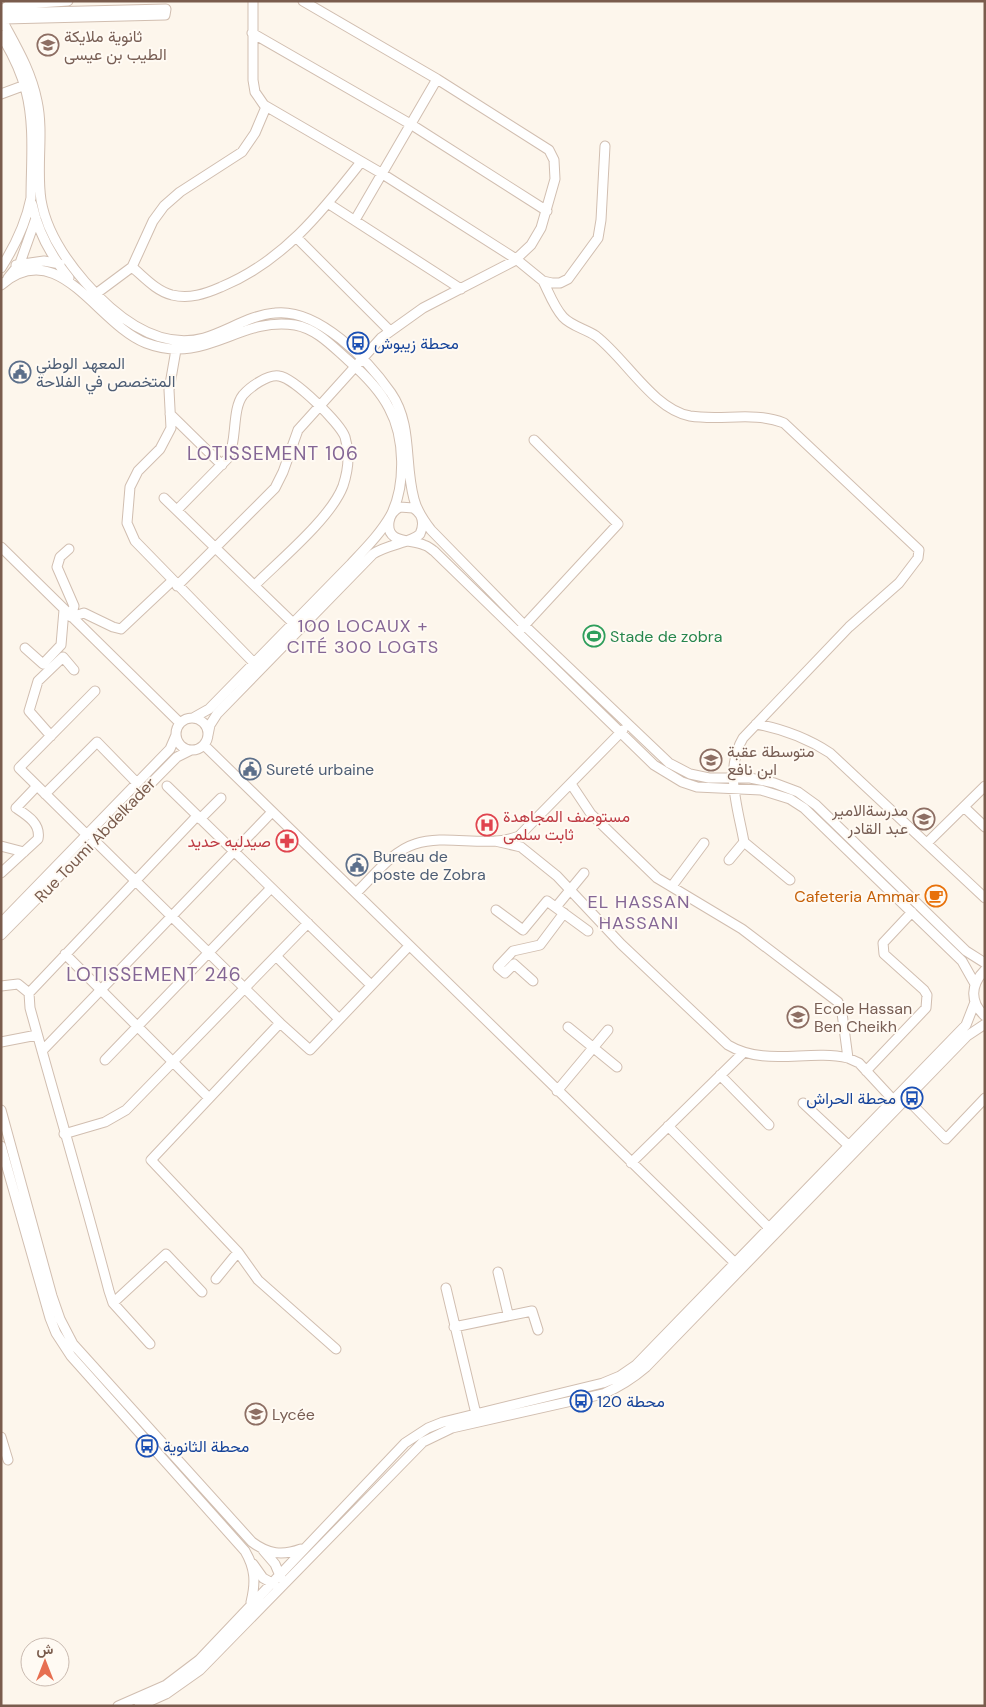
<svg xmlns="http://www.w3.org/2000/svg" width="986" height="1707" viewBox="0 0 986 1707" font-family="'DM Sans',Vazirmatn,sans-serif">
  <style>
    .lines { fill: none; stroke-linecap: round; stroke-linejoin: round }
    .minor-casing { stroke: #d1beb0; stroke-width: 11 }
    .minor { stroke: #fff; stroke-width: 9 }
    .labels { text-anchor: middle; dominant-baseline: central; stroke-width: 4; stroke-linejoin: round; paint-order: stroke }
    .education-label { font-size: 16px; fill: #785e54; stroke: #fffaf3; text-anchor: start }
    .transit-label { font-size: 16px; fill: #164399; stroke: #fffaf3; text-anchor: start }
    .service-label { font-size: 16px; fill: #4e5e75; stroke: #fffaf3; text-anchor: start }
    .leisure-label { font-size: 16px; fill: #27864d; stroke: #fffaf3; text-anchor: start }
    .health-label { font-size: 16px; fill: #be3a42; stroke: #fffaf3; text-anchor: start }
    .street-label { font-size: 16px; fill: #7a5c4d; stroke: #fffaf3 }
    .food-label { font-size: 16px; fill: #c56008; stroke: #fffaf3; text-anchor: end }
    .neighbourhood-label { font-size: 18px; letter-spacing: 1px; fill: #846695; stroke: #fffaf3 }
    .quarter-label { font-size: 19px; letter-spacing: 1px; fill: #846695; stroke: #fffaf3 }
  </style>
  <rect width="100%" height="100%" fill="#fdf6ec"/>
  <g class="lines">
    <g class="minor-casing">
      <path id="minor" d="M253,1V80L255,92L264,105L381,173L516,259L543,281L552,283H560L568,279L598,238L601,220L605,146
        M2,10L9,5L68,1
        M4,13L166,9L165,15L4,19
        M3,22C17,48 31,71 37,101C44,133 36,167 41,200C46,230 65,259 85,282C114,315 156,351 204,338C228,331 250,315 275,313C318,308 368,360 391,393C413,425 404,463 414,499C417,511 424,521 431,530L524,625L669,763L690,774L709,778H750L774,783L798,792L816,805L966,951L985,963
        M252,33L412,125L547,211
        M1,35C12,53 21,71 26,91C35,125 31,164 31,198C26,223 15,246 1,268
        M1,94L28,84
        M32,204C38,232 51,256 69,278
        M329,204L461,289
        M355,220L437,79
        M297,238L390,331
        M16,265L44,261L60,264
        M132,267C144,277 156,291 172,295C190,299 205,294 221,287C282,262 321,213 361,162
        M8,278L20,263L36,218
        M543,281C549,293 554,307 563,317C571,326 586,329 596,336C626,359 653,409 690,416C722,421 754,411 784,423L919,550L918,558L899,583L849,627L743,738C724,770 738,808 744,842
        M1,285C59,235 97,324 146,343C206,366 239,316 295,325C317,329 332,346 348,360C364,374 380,390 389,408C405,437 406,485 391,515C381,533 365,549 351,564L209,709L193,718
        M93,296L132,267L153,221L164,206L180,192L242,152L255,133L266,107
        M177,344L169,390L171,428L160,449L138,471L130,487L127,523L135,541L254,663
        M170,414L222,465
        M164,498L293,623
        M177,510L229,457C237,439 232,409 243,395C250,387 268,374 279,376C294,378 340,423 345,437C350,453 348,471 343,486C331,518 280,560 255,585
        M1,547L180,723
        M69,549L60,557L57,567L74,606L71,617L84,613L113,627L121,629L172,581
        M177,586L275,488L283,472L298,430L381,338L423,308L514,261L531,245L541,228L555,179L554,160L549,150L437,79L303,1
        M521,629L618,524L534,440
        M25,648L43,664L61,645L64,610
        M176 734a16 16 0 1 1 32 0a16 16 0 1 1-32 0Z
        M756,724C783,729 807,738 830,753L985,898
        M208,735L210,725L217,714L373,554C388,544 411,543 420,534C425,523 423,514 413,508L400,507C394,510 390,514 389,522C386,544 411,539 424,545C428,546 431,549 434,551L654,765L682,782L697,787L761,790L790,799L804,808L962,961L975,984
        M51,736L29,711L38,681L63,657L74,670
        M204,745L734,1262
        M571,784L591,814L657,878L742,929L838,1002L842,1013L848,1058
        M167,786L371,985
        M45,794L97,742L137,783
        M964,807L985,827
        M200,819L221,798
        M87,835L19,768L95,691
        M94,840L280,1023
        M495,841L521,847L557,876L621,944L728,1045C765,1067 808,1049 848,1058L859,1063L897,1104
        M927,843L985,786
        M1,846L24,852
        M729,860L744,842L790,880
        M1,873L38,839C41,824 28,816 16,808L37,786
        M672,886L704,843
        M356,893C373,877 392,851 415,844C448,833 486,849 519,836L623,730
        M556,907L584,873
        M496,910L523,930L547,901L588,931
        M1,923L170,749L176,735
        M1,935L177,757L191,750
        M65,954L209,1098
        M276,956L339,1019
        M985,970C971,984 969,1002 985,1016
        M533,981L514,964L505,973L498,967L513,951L540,945L564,913
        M1,986L18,984L29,993
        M568,1027L617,1067
        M1,1042L37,1035
        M42,1051L272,812
        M105,1060L271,888
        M866,1071L926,1008L927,995L924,990L884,954L883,943L912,912
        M720,1075L769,1125
        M557,1091L608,1030
        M906,1098L946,1139L985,1098
        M803,1103L848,1145
        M1,1110L52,1296L60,1319L73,1344L252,1542C268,1554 282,1556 301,1549
        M668,1126L768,1227
        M64,1134L105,1122L126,1110L308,923
        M1,1146L50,1318L56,1333L71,1356L245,1551C255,1568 256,1582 251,1602
        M631,1163L743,1053
        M238,1252L258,1280L336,1349
        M498,1272L508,1314
        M216,1279L238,1252L151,1160L280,1023L310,1050L409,946
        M446,1288L476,1414
        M113,1303L166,1254L202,1292
        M454,1327L532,1311L538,1330
        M150,1344L113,1303L109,1291C84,1196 56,1102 30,1008L29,993L197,816
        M1,1437L8,1460
        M263,1550L275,1564L281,1578
        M253,1564L263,1578L274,1584
        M118,1706L166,1685L199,1660L405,1443L428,1428L443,1422L603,1383L620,1376L636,1365L966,1025L975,1002
        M139,1706L166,1694L200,1670L423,1442L452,1428L603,1394C619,1387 632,1379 646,1367L967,1036L985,1024"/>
    </g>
    <use href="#minor" class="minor"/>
  </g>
  <defs>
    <g id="school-ring" transform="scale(1.125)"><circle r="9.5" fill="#fffaf3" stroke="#8d6e63" stroke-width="1.5"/><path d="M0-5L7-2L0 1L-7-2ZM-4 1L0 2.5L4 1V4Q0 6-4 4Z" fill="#8d6e63"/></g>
    <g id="bus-ring" transform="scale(1.125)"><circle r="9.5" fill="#fffaf3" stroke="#1a4fb4" stroke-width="1.5"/><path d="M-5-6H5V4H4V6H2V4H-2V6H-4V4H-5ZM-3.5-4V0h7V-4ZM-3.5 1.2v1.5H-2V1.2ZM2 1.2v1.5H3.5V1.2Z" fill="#1a4fb4"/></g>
    <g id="civic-ring" transform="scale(1.125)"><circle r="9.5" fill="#fffaf3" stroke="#5c6f8a" stroke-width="1.5"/><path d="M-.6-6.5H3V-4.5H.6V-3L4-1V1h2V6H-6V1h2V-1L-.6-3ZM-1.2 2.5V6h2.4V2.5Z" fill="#5c6f8a"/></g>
    <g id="stadium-ring" transform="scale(1.125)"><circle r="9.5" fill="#fffaf3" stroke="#2e9e5b" stroke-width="1.5"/><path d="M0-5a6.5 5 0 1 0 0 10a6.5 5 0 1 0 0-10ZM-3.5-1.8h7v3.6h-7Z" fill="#2e9e5b"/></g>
    <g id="hospital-ring" transform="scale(1.125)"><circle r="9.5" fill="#fffaf3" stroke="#e0444e" stroke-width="1.5"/><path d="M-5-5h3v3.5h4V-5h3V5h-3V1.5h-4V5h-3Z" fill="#e0444e"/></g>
    <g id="pharmacy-ring" transform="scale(1.125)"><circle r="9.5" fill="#fffaf3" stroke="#e0444e" stroke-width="1.5"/><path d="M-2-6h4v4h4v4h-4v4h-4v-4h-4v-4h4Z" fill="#e0444e"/></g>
    <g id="cafe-ring" transform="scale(1.125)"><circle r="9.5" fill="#fffaf3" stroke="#e8710a" stroke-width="1.5"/><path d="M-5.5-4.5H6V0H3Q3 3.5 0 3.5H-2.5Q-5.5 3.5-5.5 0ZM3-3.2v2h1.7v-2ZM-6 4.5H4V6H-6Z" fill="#e8710a"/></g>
  </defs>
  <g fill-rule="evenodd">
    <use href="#school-ring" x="48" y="45"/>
    <use href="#bus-ring" x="358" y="343"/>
    <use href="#civic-ring" x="20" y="372"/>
    <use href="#stadium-ring" x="594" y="636"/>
    <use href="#school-ring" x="711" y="760"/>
    <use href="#civic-ring" x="250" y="769"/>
    <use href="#school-ring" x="924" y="819"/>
    <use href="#hospital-ring" x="487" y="825"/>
    <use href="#pharmacy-ring" x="287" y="841"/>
    <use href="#civic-ring" x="357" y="865"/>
    <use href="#cafe-ring" x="936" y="896"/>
    <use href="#school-ring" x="798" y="1017"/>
    <use href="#bus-ring" x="912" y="1098"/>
    <use href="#bus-ring" x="581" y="1401"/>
    <use href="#school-ring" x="256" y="1414"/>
    <use href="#bus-ring" x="147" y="1446"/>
  </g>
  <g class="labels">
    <g class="education-label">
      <text x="64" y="36">ثانوية ملايكة<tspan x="64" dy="18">الطيب بن عيسى</tspan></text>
      <text x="727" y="751">متوسطة عقبة<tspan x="727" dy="18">ابن نافع</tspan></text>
      <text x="908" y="810" text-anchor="end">مدرسةالامير<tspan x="908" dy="18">عبد القادر</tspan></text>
      <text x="814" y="1008">Ecole Hassan<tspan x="814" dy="18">Ben Cheikh</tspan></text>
      <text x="272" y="1414">Lycée</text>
    </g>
    <g class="transit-label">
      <text x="374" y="343">محطة زيبوش</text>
      <text x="896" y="1098" text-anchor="end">محطة الحراش</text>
      <text x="597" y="1401">محطة 120</text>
      <text x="163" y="1446">محطة الثانوية</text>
    </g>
    <g class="service-label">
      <text x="36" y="363">المعهد الوطني<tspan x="36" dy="18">المتخصص في الفلاحة</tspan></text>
      <text x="266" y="769">Sureté urbaine</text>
      <text x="373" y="856">Bureau de<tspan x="373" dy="18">poste de Zobra</tspan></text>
    </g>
    <g class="leisure-label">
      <text x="610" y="636">Stade de zobra</text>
    </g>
    <g class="health-label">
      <text x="503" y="816">مستوصف المجاهدة<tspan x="503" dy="18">ثابت سلمى</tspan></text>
      <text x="271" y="841" text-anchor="end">صيدليه حديد</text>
    </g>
    <g class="street-label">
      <text transform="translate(95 840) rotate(-46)">Rue Toumi Abdelkader</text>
    </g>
    <g class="food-label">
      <text x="920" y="896">Cafeteria Ammar</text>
    </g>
    <g class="neighbourhood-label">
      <text x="363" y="626">100 LOCAUX +<tspan x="363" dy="21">CITÉ 300 LOGTS</tspan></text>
      <text x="639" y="902">EL HASSAN<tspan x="639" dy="21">HASSANI</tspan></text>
    </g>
    <g class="quarter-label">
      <text x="273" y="453">LOTISSEMENT 106</text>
      <text x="154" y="974">LOTISSEMENT 246</text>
    </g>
  </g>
  <rect width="986" height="1707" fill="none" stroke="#7a5c4d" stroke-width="5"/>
  <g transform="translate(45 1662)"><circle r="24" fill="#fffaf3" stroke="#cabbb1"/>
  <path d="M0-4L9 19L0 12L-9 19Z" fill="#e76f51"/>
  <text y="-8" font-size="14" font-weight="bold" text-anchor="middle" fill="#7a5c4d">ش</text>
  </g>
</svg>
